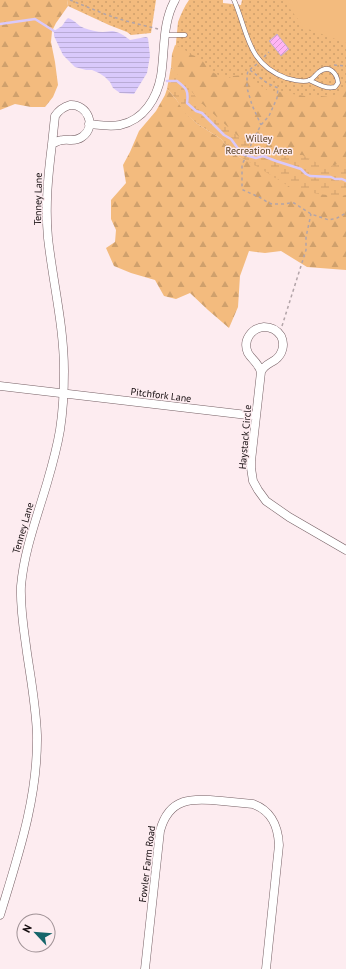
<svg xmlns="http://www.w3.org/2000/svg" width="346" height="969" viewBox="0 0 346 969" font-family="'PT Sans',sans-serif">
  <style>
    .grass { fill: url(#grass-dots) }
    .forest { fill: url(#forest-firs) }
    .wetland { fill: url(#wetland-marsh) }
    .pitch { fill: #f3bb7e }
    .water { fill: url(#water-rules) }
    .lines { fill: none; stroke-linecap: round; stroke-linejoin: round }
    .stream { stroke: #d9c9fb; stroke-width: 2.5 }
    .building { fill: url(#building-hatch); stroke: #c2b0bf }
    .service-casing { stroke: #766065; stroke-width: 5 }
    .minor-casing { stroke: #766065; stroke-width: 9 }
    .path { stroke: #b2a4a8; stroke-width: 1.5; stroke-dasharray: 3 3; stroke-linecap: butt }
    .service { stroke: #fff; stroke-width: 4 }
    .minor { stroke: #fff; stroke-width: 8 }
    .labels { text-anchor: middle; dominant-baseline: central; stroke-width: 3; stroke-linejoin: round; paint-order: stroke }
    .park-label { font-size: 10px; fill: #53391a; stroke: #fdecf0 }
    .street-label { font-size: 10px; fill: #140c0e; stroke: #fdecf0 }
  </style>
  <defs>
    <pattern id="grass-dots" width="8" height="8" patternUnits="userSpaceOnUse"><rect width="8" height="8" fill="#f3bb7e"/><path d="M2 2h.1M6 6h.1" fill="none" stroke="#cfa06c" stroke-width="1.8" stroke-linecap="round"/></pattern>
    <pattern id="forest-firs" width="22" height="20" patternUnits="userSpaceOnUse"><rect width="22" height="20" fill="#f3bb7e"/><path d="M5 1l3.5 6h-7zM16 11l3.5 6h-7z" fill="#cfa06c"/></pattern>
    <pattern id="wetland-marsh" width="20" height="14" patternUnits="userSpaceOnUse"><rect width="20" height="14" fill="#f3bb7e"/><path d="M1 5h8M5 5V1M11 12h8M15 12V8" fill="none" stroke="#cfa06c"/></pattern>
    <pattern id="water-rules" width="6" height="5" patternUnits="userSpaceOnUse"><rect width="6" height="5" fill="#d9c9fb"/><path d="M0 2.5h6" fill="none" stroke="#b9abd6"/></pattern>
    <pattern id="building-hatch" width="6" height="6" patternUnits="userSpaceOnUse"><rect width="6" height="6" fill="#ffb5f5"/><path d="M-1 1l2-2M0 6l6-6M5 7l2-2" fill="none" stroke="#da9ad1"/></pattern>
  </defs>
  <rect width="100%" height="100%" fill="#fdecf0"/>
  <path class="grass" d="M67,0H156L151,33L131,35L127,32L109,25L68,6Z
    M189,0H223V3L241,5L242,0H346V263L172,85L178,22C181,14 184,7 189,0Z"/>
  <path class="forest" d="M0,0H67L68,6L56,23L52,31L51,42L55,62L58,85L53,97L45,107H31L15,104L0,110Z
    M175,45L182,48L192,55L199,57L212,72L227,79L233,76L244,75L251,77L262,87L267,90L305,96L314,95L329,97L339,93L346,88V162L331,166L316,162L302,155L280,156L266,150L254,144L239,137L201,103L171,67L172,54Z
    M167,89L176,99L185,112L196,123L221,139L230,150L237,156L251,163L290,187L336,196L346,195V270L307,267L281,251L265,253L249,251L240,276L238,307L229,328L208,310L190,293L176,299L164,296L155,280L131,273L114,266L106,248L115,242L116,230L111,219V200L126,183L123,165L130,152L139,131L156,111L165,95Z"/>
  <path class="wetland" d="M171,67L201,103L239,137L254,144L266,150L280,156L302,155L316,162L331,166L346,162V195L336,196L318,194L290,187L251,163L237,156L230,150L221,139L196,123L184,112L176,99L167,89Z"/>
  <path class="pitch" d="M283,0H346V43L300,26L301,23Z"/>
  <path class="water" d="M68,18C75,20 78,26 84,28C90,30 97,32 103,32C108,32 112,30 116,32C121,33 126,37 130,40L146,37L148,38L150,56L147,73L134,94L120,93L113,88L110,82L105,77L99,73L92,70H86L75,67L63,55L54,36V31L62,26L66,20Z"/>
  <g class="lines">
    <path class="stream" d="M0,24L35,19L54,31
      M167,81H177C186,88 189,90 187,103L196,111L202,113L224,135L231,139L242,154L256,158L263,156L276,161L301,169L306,174L310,176L331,177L335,179H342L346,181"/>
  </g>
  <path class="building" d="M277,34L289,49L281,56L269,41Z"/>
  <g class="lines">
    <g class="service-casing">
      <path id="service" d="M234,0C248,32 247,64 286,78C293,80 303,83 310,80C314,78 316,74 319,72C329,64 337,73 338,83L335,87C326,89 317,84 309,80
        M165,35H185"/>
    </g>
    <g class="minor-casing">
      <path id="minor" d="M70,105C88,104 97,127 82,137C75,142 70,139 63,140C59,140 56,142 52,144L55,116C59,110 63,107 70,105Z
        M89,124C99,125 110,127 120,125C144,120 157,98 161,76C165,51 162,23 175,0
        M264,327C271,327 277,330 281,336C285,344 283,354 275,360C269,364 264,365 261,372C258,362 252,360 248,353C242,340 252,328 264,327Z
        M261,372L251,461V468L253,481L258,490L266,501L289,517L346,550
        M0,386L256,416
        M0,915C18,856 38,798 37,735C36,707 31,680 27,653C24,630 20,609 21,586C24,551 37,517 47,483C52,466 57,448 60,430C63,411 64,390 64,371C64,326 53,283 48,238C45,206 48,176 52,144
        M145,969L160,831C169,797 192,798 222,801C232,802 243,803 253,804C272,811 278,826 279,845L266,969"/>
    </g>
    <path class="path" d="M70,0L107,15L126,21L158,29
      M264,57L269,52
      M257,64L248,71L247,75V88L252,105L261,125
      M334,65L346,66
      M250,70L267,83L278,88L277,98L269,116L261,125L254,138L242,165V186L243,190L259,197L269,203L272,204H284L290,203H294L311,214L329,220L337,218L346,213
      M282,326L306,250V237L311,214"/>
    <use href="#service" class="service"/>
    <use href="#minor" class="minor"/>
  </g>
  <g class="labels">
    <g class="park-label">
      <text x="259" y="138">Willey<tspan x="259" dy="12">Recreation Area</tspan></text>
    </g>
    <g class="street-label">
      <text transform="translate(38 199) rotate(-89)">Tenney Lane</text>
      <text transform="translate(161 395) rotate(7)">Pitchfork Lane</text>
      <text transform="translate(245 437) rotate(-85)">Haystack Circle</text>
      <text transform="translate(23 528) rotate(-74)">Tenney Lane</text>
      <text transform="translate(147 864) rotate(-83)">Fowler Farm Road</text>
    </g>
  </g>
  <g transform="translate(36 933) rotate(296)"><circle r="19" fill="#fdecf0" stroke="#a09296"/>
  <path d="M0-3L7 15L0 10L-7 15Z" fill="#16656a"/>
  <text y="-6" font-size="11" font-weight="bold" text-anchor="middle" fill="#140c0e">N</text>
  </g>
</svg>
